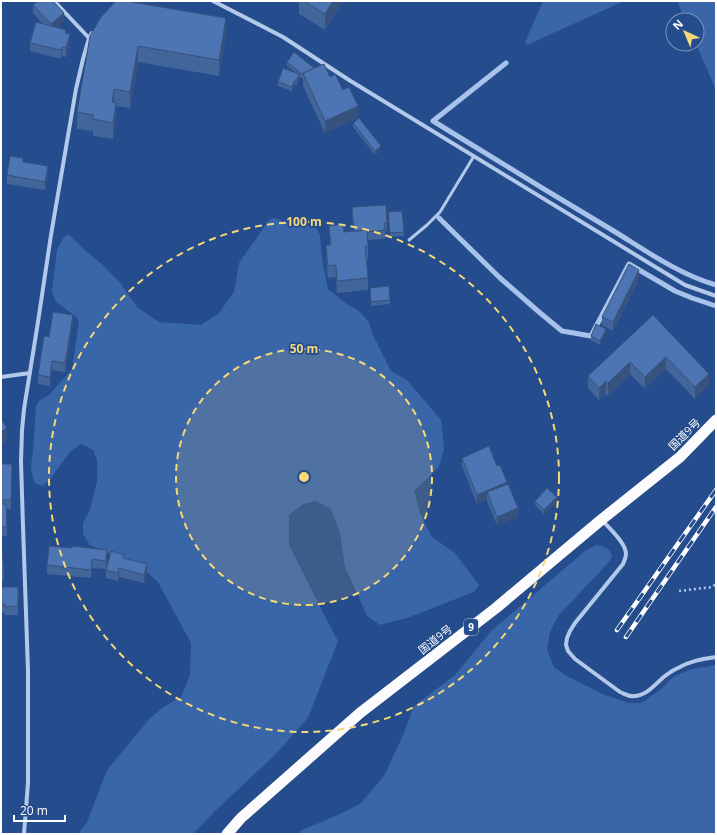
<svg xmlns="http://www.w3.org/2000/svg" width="717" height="835" viewBox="0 0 717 835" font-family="'Open Sans','Noto Sans JP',sans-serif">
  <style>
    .green { fill: #3965a9 }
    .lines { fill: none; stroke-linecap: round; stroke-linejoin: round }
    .stream { stroke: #a8c3eb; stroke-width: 5 }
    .path { stroke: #b3c9eb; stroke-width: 2.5; stroke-dasharray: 2 3; stroke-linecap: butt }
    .service { stroke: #b3c9eb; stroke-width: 3 }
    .minor { stroke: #b3c9eb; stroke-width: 4 }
    .trunk { stroke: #fcfcfe; stroke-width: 11 }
    .rail-casing { stroke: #fff; stroke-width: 4.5 }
    .rail { stroke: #254c8c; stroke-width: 3; stroke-dasharray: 9; stroke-linecap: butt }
    .wall { fill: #42659a }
    .shaded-wall { fill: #36527d }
    .building { fill: #4d75b3; stroke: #36527d }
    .ring { fill: none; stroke: #f5d877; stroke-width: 2; stroke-dasharray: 7 5 }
    .labels { text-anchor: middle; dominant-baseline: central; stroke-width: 3.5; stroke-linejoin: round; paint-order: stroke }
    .shield { fill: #254c8c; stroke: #bec9dc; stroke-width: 1 }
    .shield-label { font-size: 10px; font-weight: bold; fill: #fff }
    .street-label { font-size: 11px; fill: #fff; stroke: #254c8c }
    .centre { fill: #f5d877; stroke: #254c8c; stroke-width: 2 }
    .ring-label { font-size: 12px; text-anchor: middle; font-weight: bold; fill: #f5d877; stroke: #254c8c; stroke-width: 3.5; stroke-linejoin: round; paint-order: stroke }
  </style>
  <rect width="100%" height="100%" fill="#254c8c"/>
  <path class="green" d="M543,1H624L527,45L525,42Z
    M677,1H716V90L696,44H697V20H685Z
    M275,218L288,223L316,227L320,235L322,258L328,289L344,302L359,311L369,322L373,335L391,371L407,380L441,420L444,449L439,467L414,491L420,513L432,537L455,553L479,585L474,592L407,618L380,625L367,616L345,567L340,533L331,509L316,501L303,504L289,515V545L317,601L338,641L308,718L276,754L215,811L193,834H78L87,822L107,770L150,718L165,706L181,697L190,675L191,643L158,582L148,573L117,557L90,545L83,534V523L90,509L97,482V460L93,450L81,444L70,452L48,482L42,486L35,483L32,474L31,466L33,451L36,406L39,401L49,395L72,369L79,321L75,316L56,302L52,292L57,249L64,237L68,234L86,251L103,265L121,284L138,308L159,322L201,325L219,313L234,292L239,263L269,220Z
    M596,545C605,547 609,547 612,556L610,561L559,615L550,632L547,649L554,667L565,675L605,695L629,703H641L660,690L673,677L692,669L716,665V834H296L304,829L331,818L360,804L384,776L404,733L414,706L455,675L492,630L585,551Z"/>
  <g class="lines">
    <path class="stream" d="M506,63L433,121C493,158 552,194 612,230C645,250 678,274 716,285
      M439,218L499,277L539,312L562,331L591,336L629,264L675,291L692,298L716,306"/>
    <path class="path" d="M679,591L712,587L716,584"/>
    <path class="service" d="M409,240L427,225L440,212L474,156"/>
    <path class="minor" d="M54,1L89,38
      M213,1L283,37L349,80L685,285L716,296
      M1,377L30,373
      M602,520C609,528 626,543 626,554C626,558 624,561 623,564L575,623L570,631L567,638L566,645L568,651L575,659L620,692C625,694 629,697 634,696C647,696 656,683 665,676C669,673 673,670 678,668C690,661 702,659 716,657
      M24,834L28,783V671L23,526L21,461L22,430L24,409L38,322L51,235L76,89L83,59L89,38L92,33"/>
    <path class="trunk" d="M227,834L241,818L360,713L496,608L601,520L680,457L716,420"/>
    <g class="rail-casing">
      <path id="rail" d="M617,630L716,490
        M626,637L716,507"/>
    </g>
    <use href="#rail" class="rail"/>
  </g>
  <path class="wall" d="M299,1H343L325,30L299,14Z
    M33,5L64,21L57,27L66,33L70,42L66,57L62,56L61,59L30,51V43L43,24L33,13Z
    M101,17L226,34L219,76L138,62L130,108L116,106V119L113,139L93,136V131L77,129V112Z
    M287,62L314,68L330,77L343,90L358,118L325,133L303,86V79L299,76V78L297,85L295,84L292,91L278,86V82L295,72L287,66Z
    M353,123L381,151L375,155L353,127Z
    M23,162L48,175L45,190L7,184V175Z
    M352,207L387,223V231H385V239L368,240V259H367L368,278V290L337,293L336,277L328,278L326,258V245H330L329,226L344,232L353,231Z
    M388,212L404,232V236L390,237Z
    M639,279L613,331L602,325V317Z
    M370,288L390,300V304L371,306Z
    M653,315L709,386L695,399L666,369L645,389L630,374L608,396L606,394L599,400L588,388V376Z
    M73,323L65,372L52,370L50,386L38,384V375L49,337Z
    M606,333L600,345L591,340V336Z
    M462,458L497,466L507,484L518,517L497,525L487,501V500L477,504L462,466Z
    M1,464H12L11,509H7V536H1Z
    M535,501L557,502L544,514L535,505Z
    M1,538L4,573V581H1Z
    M72,548L107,558L106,569L92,568L91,578L47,574V565Z
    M124,558L147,572L144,583L119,577L118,581L106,578V570Z
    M1,584L2,587H18V615H5V613H1Z"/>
  <path class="shaded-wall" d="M333,1H343L325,30V14Z
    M64,13V21L51,33V24Z
    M226,18V34L219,76V60Z
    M70,34V42L66,57V48Z
    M138,46V62L130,108V92Z
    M62,47V56L61,59V50Z
    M299,74V78L297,85V80Z
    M295,80V84L292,91V87Z
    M114,89V105L112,102Z
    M116,103V119L113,139V123Z
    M358,106V118L325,133V121Z
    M381,146V151L375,155V151Z
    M48,166V175L45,190V182Z
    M639,270V279L613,331V322Z
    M73,315V323L65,372V363Z
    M606,329V333L600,345V341Z
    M666,357V369L645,389V377Z
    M52,361V370L50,386V377Z
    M630,362V374L608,396V383Z
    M709,374V386L695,399V387Z
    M606,381V394L599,400V388Z
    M7,428V441L1,445V432Z
    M507,482V491L487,492V500L477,504V495Z
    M557,497V502L544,514V510Z
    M518,508V517L497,525V517Z
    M107,550V558L106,569V561Z
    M92,559V568L91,578V570Z
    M147,564V572L144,583V575Z
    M119,568V577L118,581V573Z"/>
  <path class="building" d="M38,1H53L64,13L51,24L33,5Z
    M116,1H126L226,18L219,60L138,46L130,92L114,89L112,102L116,103L113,123L93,119V115L77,112L90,36L101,17Z
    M304,1H333L325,14Z
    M36,22L66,30L65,33L70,34L66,48L62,47L61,50L30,43Z
    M294,52L314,68L313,69L303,73V75L287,62Z
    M324,64L330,77L335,74L343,90L349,87L358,106L325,121L303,73Z
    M283,68L299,74L297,80H295L292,87L278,82Z
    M359,118L381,146L375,151L353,123Z
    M10,156L23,158V162L48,166L45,182L7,175Z
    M386,205L387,223H384L385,230L367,232V230L354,231L352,207Z
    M402,211L404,232L390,233L388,212Z
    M343,224L344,232L367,230L368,246H365L368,278L337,281L336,265L328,266L326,245H331L329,226Z
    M629,264L639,270L613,322L602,317Z
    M389,286L390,300L371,302L370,288Z
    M53,312L73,315L65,363L52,361L50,377L38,375L44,336L49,337Z
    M653,315L709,374L695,387L666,357L645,377L630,362L608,383L606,381L599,388L588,376Z
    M596,324L606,329L600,341L591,336Z
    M1,419L7,428L1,432Z
    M489,446L497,466L500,465L507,482L477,495L462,458Z
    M1,464H12L11,500H1Z
    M508,484L518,508L497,517L487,492Z
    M547,488L557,497L544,510L535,501Z
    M1,504H6L7,527H1Z
    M1,538L4,573H1Z
    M49,546L72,548V546L107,550L106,561L92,559L91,570L47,565Z
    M111,551L124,555L123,558L147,564L144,575L119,568L118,573L106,570Z
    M1,584H2V587H18V606L5,607V604H1Z"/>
  <circle cx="304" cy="477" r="128" fill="#f5d877" fill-opacity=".12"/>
  <g class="ring">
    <circle cx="304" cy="477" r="128"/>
    <circle cx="304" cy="477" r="255"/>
  </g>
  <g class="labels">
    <rect class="shield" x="464" y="619" width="14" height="16" rx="3"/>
    <g class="shield-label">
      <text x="471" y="627">9</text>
    </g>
    <g class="street-label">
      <text transform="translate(684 434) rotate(-45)">国道9号</text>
      <text transform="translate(435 639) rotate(-38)">国道9号</text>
    </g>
  </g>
  <circle cx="304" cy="477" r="6" class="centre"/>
  <g class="ring-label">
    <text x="304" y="226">100 m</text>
    <text x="304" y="353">50 m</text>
  </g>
  <rect width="717" height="835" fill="none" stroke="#ffffff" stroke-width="4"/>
  <g transform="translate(685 32) rotate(316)"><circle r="19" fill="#254c8c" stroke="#7c94ba"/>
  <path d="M0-3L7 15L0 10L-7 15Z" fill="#f5d877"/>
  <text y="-6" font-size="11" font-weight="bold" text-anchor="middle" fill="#ffffff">N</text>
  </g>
  <path d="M14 815v6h51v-6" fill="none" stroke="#ffffff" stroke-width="2"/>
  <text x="20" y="815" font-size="12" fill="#ffffff" stroke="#254c8c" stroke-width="3" paint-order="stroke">20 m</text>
</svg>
